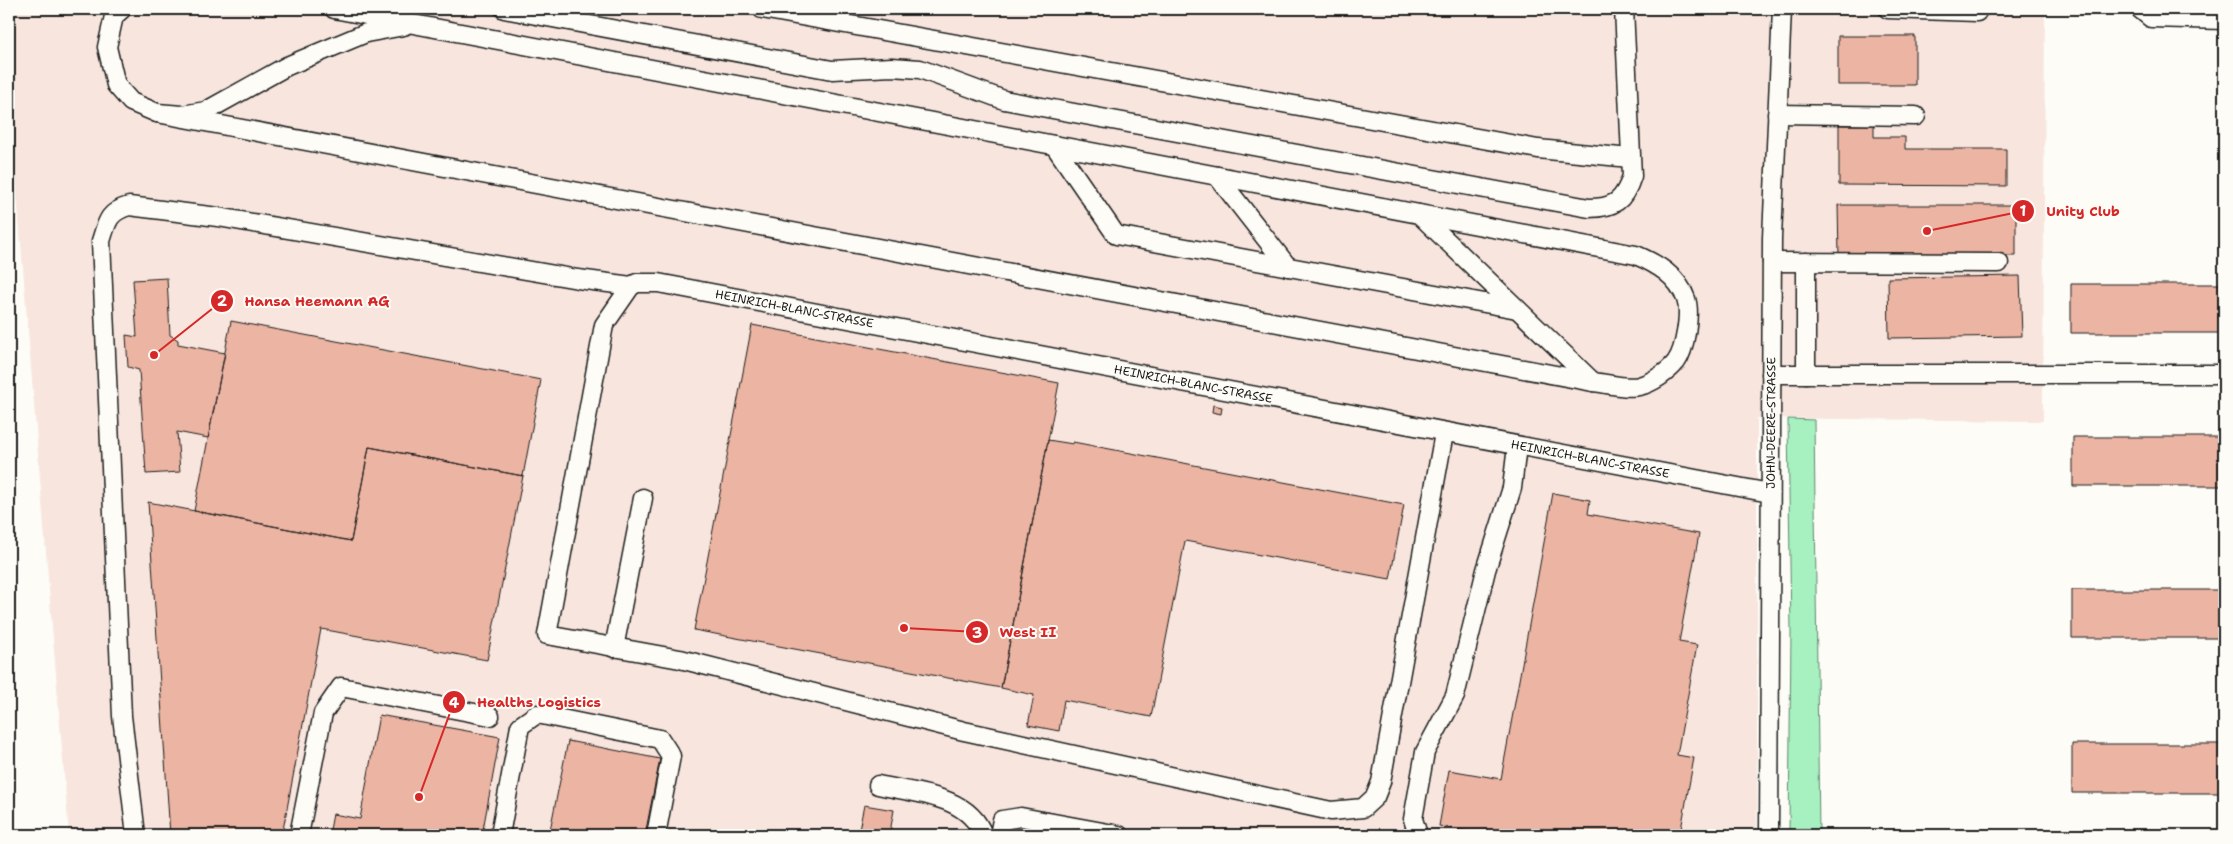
<svg xmlns="http://www.w3.org/2000/svg" width="2233" height="844" viewBox="0 0 2233 844" font-family="'Shantell Sans',sans-serif">
  <style>
    .built { fill: #f8e6de }
    .green { fill: #a6f1bf; stroke: #61866e }
    .building { fill: #ecb4a2; stroke: #1c1c1c }
    .lines { fill: none; stroke-linecap: round; stroke-linejoin: round }
    .minor-casing { stroke: #1c1c1c; stroke-width: 21 }
    .minor { stroke: #fdfcf7; stroke-width: 18 }
    .labels { text-anchor: middle; dominant-baseline: central; stroke-width: 4; stroke-linejoin: round; paint-order: stroke }
    .street-label { font-size: 12px; fill: #1c1c1c; stroke: #fdfcf7 }
    .leader { fill: none; stroke: #d62828; stroke-width: 2 }
    .callout-dot { fill: #d62828; stroke: #fdfcf7; stroke-width: 2 }
    .mark-label { font-size: 15px; text-anchor: middle; font-weight: bold; fill: #fff }
    .callout-label { font-size: 14px; text-anchor: middle; font-weight: bold; fill: #d62828; stroke: #fdfcf7; stroke-width: 4; stroke-linejoin: round; paint-order: stroke }
  </style>
  <rect width="100%" height="100%" fill="#fdfcf7"/>
  <filter id="ink" filterUnits="userSpaceOnUse"><feTurbulence type="fractalNoise" baseFrequency=".02" numOctaves="2"/><feDisplacementMap in="SourceGraphic" scale="10" xChannelSelector="R" yChannelSelector="G"/><feConvolveMatrix kernelMatrix="1 2 1 2 8 2 1 2 1" color-interpolation-filters="sRGB"/></filter>
  <g filter="url(#ink)">
    <path class="built" d="M9,9H2045L2043,421L1757,418V835H69L12,134Z"/>
    <path class="green" d="M1788,419L1814,420L1819,835H1789L1791,632Z"/>
    <path class="building" d="M1838,36H1915V85H1838Z
      M1839,125H1874V137H1905V149H2006V186L1839,185Z
      M1838,205H2016V256H1839Z
      M2020,276L2022,336L1889,338L1888,278Z
      M167,278L170,335L178,340V344L225,353L208,438L177,432L180,472L146,474L139,370L128,367L126,335L137,337L133,280Z
      M2071,284H2224V333H2071Z
      M231,321L541,380L523,476L369,447L351,541L194,511Z
      M752,325L1059,383L1001,688L694,630Z
      M1213,405L1222,407L1221,414L1212,412Z
      M2073,437H2224V486H2073Z
      M1048,440L1073,444V442L1404,505L1390,579L1185,541L1151,717L1064,700L1059,731L1028,725L1034,695L1001,688Z
      M369,447L523,476L487,660L321,629L282,835H170L148,502L351,541Z
      M1553,493L1590,500L1588,514L1699,534L1679,642L1697,645L1677,755L1694,758L1680,835H1488L1439,826L1449,770L1501,779Z
      M2072,590H2224V638H2072Z
      M379,715L500,737L482,835H329L333,814L360,819Z
      M568,741L660,759L645,835H549Z
      M2072,744H2224V793H2072Z
      M864,805L894,810L890,832L909,835H858Z
      M1047,830L1076,835H1046Z"/>
    <g class="lines">
      <g class="minor-casing">
        <g id="minor">
          <path d="M122,9L114,16L107,47L116,85L131,102L157,113L182,115L206,111L287,66L366,33L404,26"/>
          <path d="M504,9L832,70L892,67L920,69L1004,100L1589,208C1614,208 1624,201 1632,176L1624,9"/>
          <path d="M762,9L1538,149L1630,158"/>
          <path d="M1888,9L1977,12"/>
          <path d="M2140,9L2151,18L2224,20"/>
          <path d="M157,113L1593,382C1604,383 1629,389 1639,386C1652,383 1668,372 1676,362C1685,350 1691,313 1686,299C1678,276 1657,264 1636,255L334,9"/>
          <path d="M1777,114L1916,116"/>
          <path d="M1054,145L1116,235L1517,309"/>
          <path d="M1217,176L1288,267"/>
          <path d="M1419,214L1593,382"/>
          <path d="M1772,262L1999,263"/>
          <path d="M1771,374H2224"/>
          <path d="M1806,374V262"/>
          <path id="s1" d="M1444,433L1381,782L1375,797L1363,808L1331,811L964,731L680,659L547,635L604,325L631,286L637,283H658L1770,493"/>
          <path d="M614,648L643,498"/>
          <path d="M878,785C914,793 969,795 983,835"/>
          <path d="M136,835L122,716L101,241C107,222 108,212 129,206L218,217L578,279L631,286"/>
          <path d="M299,835L323,713L341,687L490,716"/>
          <path d="M500,835L520,726L537,714L660,739L671,756L656,835"/>
          <path d="M999,835L1002,820L1021,817L1119,835"/>
          <path d="M1418,835L1413,819L1425,752L1455,696L1486,570L1512,488L1517,446"/>
          <path id="s2" d="M1769,835L1772,238L1782,9"/>
        </g>
      </g>
      <use href="#minor" class="minor"/>
    </g>
  </g>
  <g class="labels">
    <g class="street-label">
      <text stroke="none"><textPath href="#s1" startOffset="1752">HEINRICH-BLANC-STRASSE</textPath></text>
      <text stroke="none"><textPath href="#s1" startOffset="2158">HEINRICH-BLANC-STRASSE</textPath></text>
      <text stroke="none"><textPath href="#s2" startOffset="412">JOHN-DEERE-STRASSE</textPath></text>
      <text stroke="none"><textPath href="#s1" startOffset="2562">HEINRICH-BLANC-STRASSE</textPath></text>
    </g>
  </g>
  <path class="leader" d="M1927 231L2023 211M154 355L222 301M904 628L977 632M419 797L454 702"/>
  <g class="callout-dot">
    <circle cx="1927" cy="231" r="5"/>
    <circle cx="154" cy="355" r="5"/>
    <circle cx="904" cy="628" r="5"/>
    <circle cx="419" cy="797" r="5"/>
    <circle cx="2023" cy="211" r="12"/>
    <circle cx="222" cy="301" r="12"/>
    <circle cx="977" cy="632" r="12"/>
    <circle cx="454" cy="702" r="12"/>
  </g>
  <g class="mark-label">
    <text x="2023" y="216">1</text>
    <text x="222" y="306">2</text>
    <text x="977" y="638">3</text>
    <text x="454" y="708">4</text>
  </g>
  <g class="callout-label">
    <text x="2083" y="216">Unity Club</text>
    <text x="317" y="306">Hansa Heemann AG</text>
    <text x="1028" y="637">West II</text>
    <text x="539" y="707">Healths Logistics</text>
  </g>
  <rect width="2233" height="844" fill="none" stroke="#fdfcf7" stroke-width="30"/>
  <rect x="15" y="15" width="2203" height="814" fill="none" stroke="#1c1c1c" stroke-width="2" filter="url(#ink)"/>
</svg>
